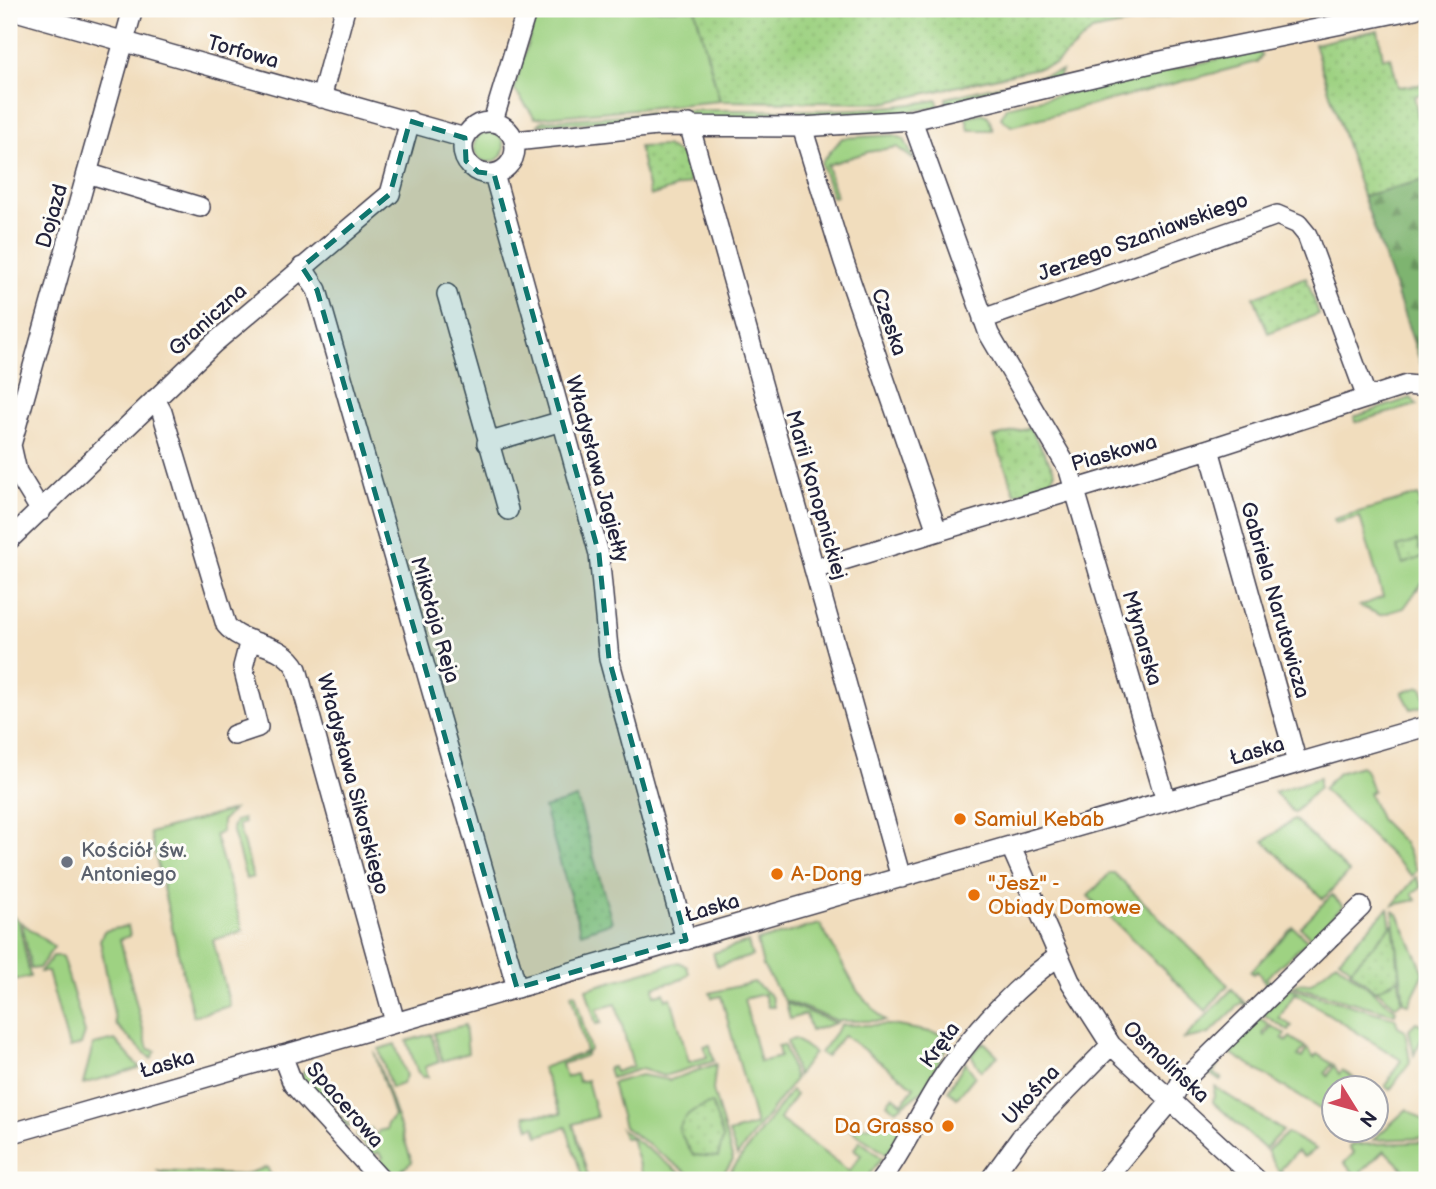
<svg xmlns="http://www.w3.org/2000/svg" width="1436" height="1189" viewBox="0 0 1436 1189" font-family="'Balsamiq Sans',sans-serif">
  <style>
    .grass { fill: #9ed282; stroke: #607a5e; stroke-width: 2 }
    .forest { fill: url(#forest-firs); stroke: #506b56; stroke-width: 2 }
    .park { fill: url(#park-dots); stroke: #607a5e; stroke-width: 2 }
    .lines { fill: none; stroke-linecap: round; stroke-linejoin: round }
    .minor-casing { stroke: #413e4e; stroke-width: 22 }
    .minor { stroke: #fff; stroke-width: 19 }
    .marked { fill: #0f766e; fill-opacity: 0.2; stroke: #0f766e; stroke-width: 5; stroke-dasharray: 14 9; stroke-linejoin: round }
    .food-dot { fill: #e8710a; stroke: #fdfcf7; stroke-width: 2.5 }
    .worship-dot { fill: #6b7280; stroke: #fdfcf7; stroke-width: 2.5 }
    .labels { text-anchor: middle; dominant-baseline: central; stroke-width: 6; stroke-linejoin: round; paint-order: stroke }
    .street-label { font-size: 21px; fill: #22223b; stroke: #fdfcf7 }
    .food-label { font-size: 21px; fill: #c56008; stroke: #fdfcf7; text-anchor: start }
    .worship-label { font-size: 21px; fill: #5b616d; stroke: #fdfcf7; text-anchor: start }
  </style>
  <defs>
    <pattern id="forest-firs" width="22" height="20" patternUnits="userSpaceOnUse" patternTransform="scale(1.75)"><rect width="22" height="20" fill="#7eb470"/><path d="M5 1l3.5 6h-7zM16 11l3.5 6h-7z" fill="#67925d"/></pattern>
    <pattern id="park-dots" width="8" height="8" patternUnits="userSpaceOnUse" patternTransform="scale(1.75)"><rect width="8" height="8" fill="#9ed282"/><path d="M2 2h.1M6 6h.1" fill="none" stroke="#88b471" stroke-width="1.8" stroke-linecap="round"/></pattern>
  </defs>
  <rect width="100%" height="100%" fill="#fdfcf7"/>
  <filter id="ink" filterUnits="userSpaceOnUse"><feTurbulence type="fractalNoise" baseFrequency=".0143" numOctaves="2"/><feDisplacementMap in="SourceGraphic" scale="14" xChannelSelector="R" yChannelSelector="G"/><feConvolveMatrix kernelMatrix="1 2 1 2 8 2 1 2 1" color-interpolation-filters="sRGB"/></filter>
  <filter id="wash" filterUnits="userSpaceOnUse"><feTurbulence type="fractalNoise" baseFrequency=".00686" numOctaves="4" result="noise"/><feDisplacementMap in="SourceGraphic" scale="28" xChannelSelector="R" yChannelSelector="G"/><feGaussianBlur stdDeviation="1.57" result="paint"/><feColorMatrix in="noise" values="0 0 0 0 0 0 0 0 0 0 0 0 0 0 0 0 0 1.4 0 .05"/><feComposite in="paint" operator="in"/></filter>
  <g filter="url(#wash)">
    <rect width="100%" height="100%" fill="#f1ddbd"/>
    <path class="grass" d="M538,9H695L720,101L535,118L514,89Z
      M1257,50L1262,55L1257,62L1011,126L1001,118L1006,107Z
      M1062,71L1059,78L947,105L946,98Z
      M937,100L939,107L874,117L662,119L661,111C753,107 846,117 937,100Z
      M651,113V119L538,125L542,121Z
      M982,113L988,116L993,130H969L966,117Z
      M474 147a15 15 0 1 1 30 0a15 15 0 1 1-30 0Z
      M894,135L904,139L915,161L897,147L868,152L827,165L836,196L832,197L821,163L842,138Z
      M1411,398L1417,405L1355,422L1354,417Z
      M1418,495L1422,507L1418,508L1427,527V576L1404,608L1380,615L1360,606L1383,597L1360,517L1335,523L1334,519Z
      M1420,687L1423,689L1427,705L1411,709L1402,692Z
      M1361,766L1365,769L1373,791L1369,793L1380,819L1404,843L1417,870L1412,876L1323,789L1338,773Z
      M1319,778V787L1294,813L1274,792Z
      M233,810L222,821V832L215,835L243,931L213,940L230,1006L193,1016L150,833Z
      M243,819L244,823L238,825L253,877L246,879L232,828L235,821Z
      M1294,819L1349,872L1323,899L1264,841Z
      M1110,873H1114L1228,985L1206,1011L1088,896Z
      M1416,877L1421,887L1412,893L1416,900L1393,905Z
      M1332,895L1343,906L1311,938L1300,927Z
      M1388,908L1402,1001L1396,1006L1339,959Z
      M1393,911L1398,914L1424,973L1409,1004L1404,1003Z
      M11,915L19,921L30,977L9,981Z
      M22,923L54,947L39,968L31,969Z
      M820,924L858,992L885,1021H838L784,1000L763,966L757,941Z
      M128,926L130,936L120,939L148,1049L156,1051L151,1059L116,1025L100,940L104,931Z
      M1293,927L1316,948L1312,949L1305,943L1266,978L1272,985L1269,988L1257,971L1254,974L1251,971Z
      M748,942L752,956L717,966L713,953Z
      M53,956H62L85,1033L81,1045L69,1048L48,972H40Z
      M679,962L687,967L689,973L683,979L654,987L655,995L664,993L666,999L671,998L689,1062L707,1057L704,1046L710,1045L714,1061L664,1076L641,1069L611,1078L608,1068L613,1067L615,1072L633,1066L616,1004L597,1009L601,1023L596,1024L586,989Z
      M1336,962L1396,1010L1395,1014L1293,986L1298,983L1310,984Z
      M754,982L771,996L774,1007H768L764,994L744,999L760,1062L780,1057L778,1046L784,1045L795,1079L737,1156L729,1133L756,1125L721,996L712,998L710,993Z
      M1290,988L1395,1018L1398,1026L1405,1030L1410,1062L1390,1090L1385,1086L1401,1060L1295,993L1279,1018L1292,1026L1289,1031L1263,1014Z
      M1232,989L1249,1008L1242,1002L1209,1034L1184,1039Z
      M575,993L590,1050L585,1056L562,1064L566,1078L576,1074L579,1082L587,1080L597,1117L573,1124L589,1180H569L582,1176L566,1127L538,1136L535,1126L529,1128L525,1115L561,1114L542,1068L586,1052L571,994Z
      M786,1003L836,1023L811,1031L806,1014L790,1019Z
      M1259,1018L1269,1024L1263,1034L1265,1036L1271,1026L1285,1034L1282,1038L1287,1041L1290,1037L1305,1047L1298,1056L1302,1058L1307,1048L1314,1058L1317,1054L1332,1064L1325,1073L1328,1076L1334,1065L1339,1074L1342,1070L1355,1079L1350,1087L1334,1088V1118L1227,1051L1213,1073L1222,1078L1220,1081L1206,1071Z
      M1416,1022L1427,1027L1414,1055L1409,1029Z
      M465,1025L468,1053L442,1061L434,1033Z
      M841,1025H892L941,1034L948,1045L924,1090L896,1110L887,1104L893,1096L902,1103L914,1087L844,1035L826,1057L820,1053Z
      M431,1034L439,1062L425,1067L428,1077H423L417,1071L407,1041Z
      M795,1039L814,1053L797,1076L787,1041Z
      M115,1040L140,1068L83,1084L93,1045Z
      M984,1042L998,1056L981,1071L971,1055Z
      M395,1044L406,1076L402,1084L391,1088L379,1049Z
      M374,1051L412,1162L399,1172H392L379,1162L383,1157L378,1152L374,1156L356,1136L371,1128L375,1135H378V1131L387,1129V1124L394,1116Z
      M965,1062L975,1076L957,1098L948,1091Z
      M716,1064L713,1090L733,1160L719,1180H697L624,1127L612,1083L641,1075L670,1080Z
      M317,1067L339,1094L330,1105L350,1126L347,1127L302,1080L303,1072Z
      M1215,1087L1283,1131L1265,1149L1213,1102Z
      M791,1091L796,1095L779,1119L849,1171L861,1155L854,1149L860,1141L882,1158L865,1180H742L736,1176L733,1180H724Z
      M1407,1109L1427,1123V1138L1373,1140Z
      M894,1124L903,1131L886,1154L848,1128Z
      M621,1129L688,1179L686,1180H641L643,1179L631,1138H624Z
      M1287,1133L1316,1149L1304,1157L1297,1151L1281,1169L1283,1179L1267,1151Z
      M1427,1142V1180H1414L1384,1150L1361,1172L1369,1180H1361L1344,1163L1354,1153L1349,1147L1351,1145Z
      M267,1167L273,1180H170L158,1171L243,1175Z"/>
    <path class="forest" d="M1427,179V381L1363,196Z"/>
    <path class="park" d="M695,9H1202L1092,31L1055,64L884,103L720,101Z
      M1378,30L1383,58L1391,57L1398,87L1427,84V93L1414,96L1427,158V179L1363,196L1314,44Z
      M666,146L683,156L690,183L650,196L639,147Z
      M1306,277L1319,314L1268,333L1254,297Z
      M1030,428L1055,472L1048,485L1015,494L994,437Z
      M1417,541L1423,557L1403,564L1397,547Z
      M577,798L612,922L581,933L544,808Z
      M1393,924L1400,978L1375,991L1350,970Z
      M712,1103L723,1138L718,1157L693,1155L679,1131C683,1112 696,1109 712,1103Z"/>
  </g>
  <g filter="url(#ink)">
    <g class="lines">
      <g class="minor-casing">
        <path id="minor" d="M9,9L465,138
          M321,98L345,9
          M912,120L989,334L1069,470L1166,801
          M493,121L527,9
          M463 148a26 26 0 1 1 52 0a26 26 0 1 1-52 0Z
          M689,124L901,878
          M802,127L844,262L937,531
          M515,141L657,126L802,127L912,120L1156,62L1415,9
          M87,173L200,207
          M494,174L599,554L609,659L686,940
          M302,267L317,290L517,988
          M447,294L508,510
          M983,319L1277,215L1298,224L1307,235L1367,398
          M155,399L162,412L226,625C245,648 282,640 297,669L395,1022
          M487,443L562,421
          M1209,449L1297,763
          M41,511L17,472L11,445L133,9
          M9,540L214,343L390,194L410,121
          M814,569L1209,449L1407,385L1427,387
          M234,735L258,727L243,667L250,640
          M1011,847L1070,981L1111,1045L1257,1180
          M282,1055L293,1084L381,1180
          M9,1134L1427,726
          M881,1180C907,1146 922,1106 947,1071C976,1029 1017,985 1059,956
          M990,1180L1022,1136L1111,1045
          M1105,1180L1171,1101L1180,1084L1361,907"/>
      </g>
      <use href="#minor" class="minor"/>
    </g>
  </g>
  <path class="marked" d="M410,121L465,138L466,161L478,172L494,174L599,554L609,659L686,940L517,988L317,290L302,267L390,194Z"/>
  <g class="food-dot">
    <circle cx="960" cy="819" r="7"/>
    <circle cx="777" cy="874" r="7"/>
    <circle cx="974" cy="895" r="7"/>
    <circle cx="948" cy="1126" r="7"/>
  </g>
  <circle class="worship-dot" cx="67" cy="862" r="7"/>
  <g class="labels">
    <g class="street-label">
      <text transform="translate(243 52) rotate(16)">Torfowa</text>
      <text transform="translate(52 216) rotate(-74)">Dojazd</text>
      <text transform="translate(1143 237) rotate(-20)">Jerzego Szaniawskiego</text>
      <text transform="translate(208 320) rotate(-42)">Graniczna</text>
      <text transform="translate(889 322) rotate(71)">Czeska</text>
      <text transform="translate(1114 453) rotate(-16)">Piaskowa</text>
      <text transform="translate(597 469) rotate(75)">Władysława Jagiełły</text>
      <text transform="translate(816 495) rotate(74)">Marii Konopnickiej</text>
      <text transform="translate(1275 600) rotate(74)">Gabriela Narutowicza</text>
      <text transform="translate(435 620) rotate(74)">Mikołaja Reja</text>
      <text transform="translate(1142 638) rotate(74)">Młynarska</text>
      <text transform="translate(1257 751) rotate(-16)">Łaska</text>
      <text transform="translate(353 784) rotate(75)">Władysława Sikorskiego</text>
      <text transform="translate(712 908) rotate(-16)">Łaska</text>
      <text transform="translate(940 1045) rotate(-53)">Kręta</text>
      <text transform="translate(1166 1062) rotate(43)">Osmolińska</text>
      <text transform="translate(167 1064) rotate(-16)">Łaska</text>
      <text transform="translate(1031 1095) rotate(-47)">Ukośna</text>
      <text transform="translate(345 1105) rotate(49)">Spacerowa</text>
    </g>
    <g class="food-label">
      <text x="974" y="819">Samiul Kebab</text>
      <text x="791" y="874">A-Dong</text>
      <text x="988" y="883">"Jesz" -<tspan x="988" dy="24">Obiady Domowe</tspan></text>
      <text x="934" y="1126" text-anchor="end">Da Grasso</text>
    </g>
    <g class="worship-label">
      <text x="81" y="850">Kościół św.<tspan x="81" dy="24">Antoniego</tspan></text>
    </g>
  </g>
  <rect width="1436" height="1189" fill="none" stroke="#fdfcf7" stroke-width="35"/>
  <g transform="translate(1355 1109) rotate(127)"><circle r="33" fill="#fdfcf7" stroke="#a5a5ac" stroke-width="2"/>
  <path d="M0-5L12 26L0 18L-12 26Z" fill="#d1495b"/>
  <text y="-10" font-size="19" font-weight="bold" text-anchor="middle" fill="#22223b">N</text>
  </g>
</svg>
